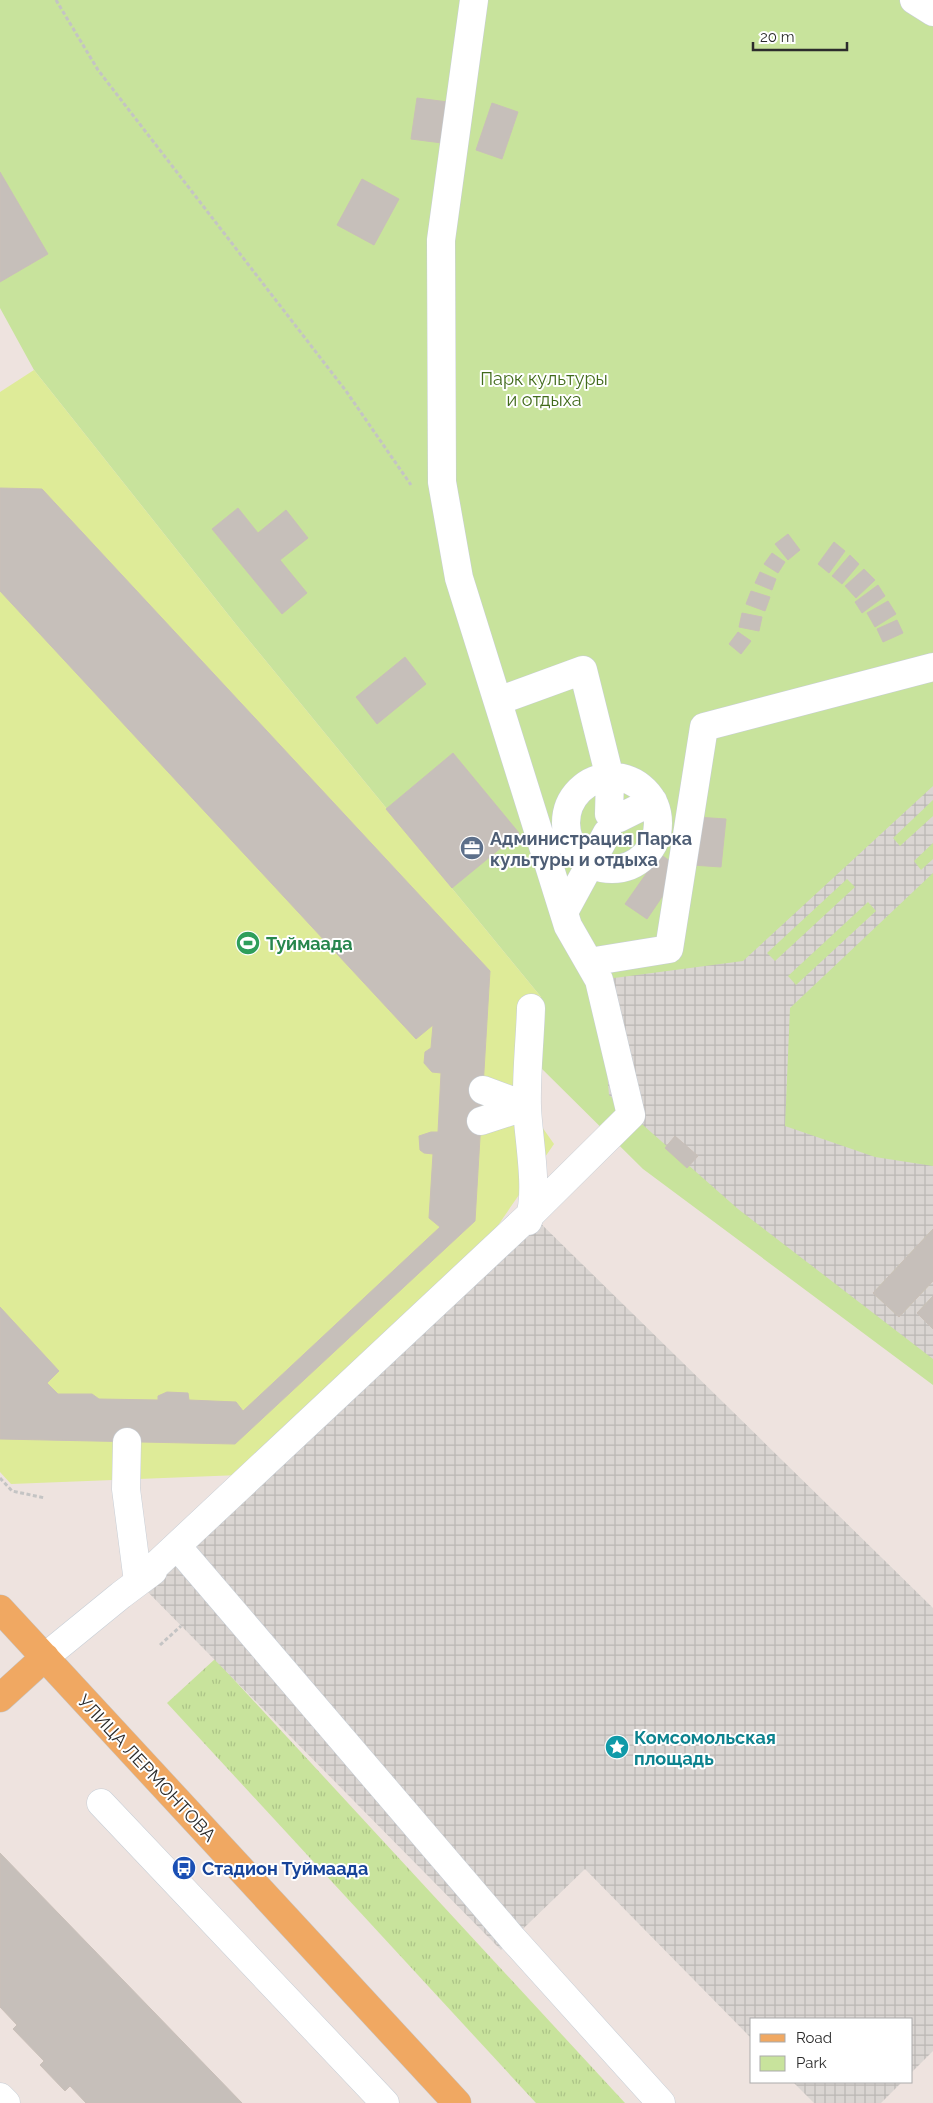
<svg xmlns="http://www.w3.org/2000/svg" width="933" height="2103" viewBox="0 0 933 2103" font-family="Raleway,sans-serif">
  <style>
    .grass { fill: url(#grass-tufts) }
    .park { fill: #c8e39c }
    .pitch { fill: #deeb98 }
    .plaza { fill: url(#plaza-grid); fill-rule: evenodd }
    .building { fill: #c6bfba; stroke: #c9bfb8 }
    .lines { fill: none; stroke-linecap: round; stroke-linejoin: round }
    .minor-casing { stroke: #c7ced6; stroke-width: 29 }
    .major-casing { stroke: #c4c4c4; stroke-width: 29 }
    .path { stroke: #c4c4c4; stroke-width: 3; stroke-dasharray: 4 2.5; stroke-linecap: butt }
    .minor { stroke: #fff; stroke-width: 28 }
    .major { stroke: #f0a862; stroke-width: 28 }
    .labels { text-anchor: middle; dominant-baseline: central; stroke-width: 4; stroke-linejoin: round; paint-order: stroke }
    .park-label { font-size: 18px; fill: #416a1b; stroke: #fff }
    .service-label { font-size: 18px; font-weight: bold; fill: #4e5e75; stroke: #fff; text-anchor: start }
    .leisure-label { font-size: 18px; font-weight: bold; fill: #27864d; stroke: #fff; text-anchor: start }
    .culture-label { font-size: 18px; font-weight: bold; fill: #0d838f; stroke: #fff; text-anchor: start }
    .street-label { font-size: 18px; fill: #2c2c2c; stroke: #fff }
    .transit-label { font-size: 18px; font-weight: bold; fill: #164399; stroke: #fff; text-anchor: start }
  </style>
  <defs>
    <pattern id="grass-tufts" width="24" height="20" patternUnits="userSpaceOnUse" patternTransform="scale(1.25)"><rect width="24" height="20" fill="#c8e39c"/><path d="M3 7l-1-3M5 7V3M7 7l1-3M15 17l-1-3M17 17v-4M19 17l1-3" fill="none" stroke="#acc387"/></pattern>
    <pattern id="plaza-grid" width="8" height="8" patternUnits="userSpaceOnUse" patternTransform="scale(1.25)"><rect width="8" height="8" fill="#dad5d2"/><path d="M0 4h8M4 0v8" fill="none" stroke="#bbb7b4"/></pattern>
  </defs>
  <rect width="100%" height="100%" fill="#eee3df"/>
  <path class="grass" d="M215,1659L625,2103H536L167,1703Z"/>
  <path class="park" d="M0,0H933V1385L643,1169L537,1064L541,997L238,627L34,370L0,308Z"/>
  <path class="pitch" d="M34,370L238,627L541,997L535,1117L554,1144L479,1253L240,1475L11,1484L0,1472V392Z"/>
  <path class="plaza" d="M933,786V800L893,838L900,846L933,816V843L914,861L921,870L933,859V873L790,1008L785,1126L875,1157L933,1166V1229L873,1293L899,1317L933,1281V1296L917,1313L933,1329V1359L738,1209L609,1095L599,980L743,961ZM847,879L855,887L775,961L767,953ZM868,902L876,911L796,985L788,976Z
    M531,1214L933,1608V2051L912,2072V2019H752V2039L585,1869L501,1950L138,1582Z
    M793,2082H902L881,2103H814Z"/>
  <path class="building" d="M417,98L448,102L442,143L411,139Z
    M492,103L518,112L502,159L476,150Z
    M0,172L48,254L0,282Z
    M362,179L399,199L374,245L337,225Z
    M0,488L42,489L490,971L475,1221L235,1444L0,1439V1307L59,1371L47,1383L58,1394H92L99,1399L158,1400V1396L167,1392L188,1393L189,1400L236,1402L243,1411L440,1227L429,1218L433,1154L424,1153L420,1150L419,1136L431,1132H438L441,1073L432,1072L424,1063L425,1052L431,1048L433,1025L416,1039L0,591Z
    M238,508L258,533L286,510L308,538L280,560L307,593L282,614L212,529Z
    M788,534L800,550L788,560L775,544Z
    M834,542L845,551L829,573L818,564Z
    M772,553L785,562L778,573L764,564Z
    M850,555L859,564L842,584L832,576Z
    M864,569L875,580L856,598L845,586Z
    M760,572L776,579L772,590L755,583Z
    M878,585L885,596L862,613L855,602Z
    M751,591L770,597L765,611L746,604Z
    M888,601L896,614L875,627L867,613Z
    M742,613L762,617L759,631L739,627Z
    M897,620L903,633L883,642L877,629Z
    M738,632L751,641L741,654L729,644Z
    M405,657L426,684L377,724L356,697Z
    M453,753L519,833L452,888L386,809Z
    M696,817L726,819L721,867L692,865Z
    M660,854L681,869L647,919L625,904Z
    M675,1136L698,1156L687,1168L665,1148Z
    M933,1229V1281L899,1317L873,1293Z
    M933,1296V1329L917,1313Z
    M0,1853L242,2103H86L70,2086L65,2091L40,2065L44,2061L13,2029L17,2025L0,2007Z"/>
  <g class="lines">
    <g class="minor-casing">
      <path id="minor" d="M914,0L933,12
        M498,701L583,670L610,778L609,814
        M566 823a46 46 0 1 1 92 0a46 46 0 1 1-92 0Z
        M619,818L653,801
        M564,912L607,833
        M589,962L669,949L704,727L933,667
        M483,1090L527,1106
        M481,1121L527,1106
        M528,1221C540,1196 528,1137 527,1107C526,1075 530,1041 531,1008
        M127,1442L126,1489L138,1582
        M182,1552L513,1939L661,2103
        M138,1582L531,1214L631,1115L599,980L568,926L459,578L442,482L441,240L474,0
        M45,1657L121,1595L153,1571
        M101,1803L385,2103
        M0,2097L6,2103"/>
    </g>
    <g class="major-casing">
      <path id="major" d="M0,1609L457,2103
        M0,1698L45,1657"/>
    </g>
    <path class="path" d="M56,0L98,70L346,391L411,485
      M0,1478L12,1491L45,1498
      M160,1645L181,1626"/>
    <use href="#minor" class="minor"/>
    <use href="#major" class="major"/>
  </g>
  <defs>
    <g id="office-disc" transform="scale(1.25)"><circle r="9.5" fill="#5c6f8a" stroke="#fff"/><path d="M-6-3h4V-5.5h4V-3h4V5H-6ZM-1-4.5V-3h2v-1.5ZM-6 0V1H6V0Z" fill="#fff"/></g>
    <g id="stadium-disc" transform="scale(1.25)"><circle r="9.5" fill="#2e9e5b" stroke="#fff"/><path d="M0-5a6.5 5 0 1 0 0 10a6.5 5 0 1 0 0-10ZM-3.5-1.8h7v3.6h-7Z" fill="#fff"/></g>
    <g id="sight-disc" transform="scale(1.25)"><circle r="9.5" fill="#0f9aa8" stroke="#fff"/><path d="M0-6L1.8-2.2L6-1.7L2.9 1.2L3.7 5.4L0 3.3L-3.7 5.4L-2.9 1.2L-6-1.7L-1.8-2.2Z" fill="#fff"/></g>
    <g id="bus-disc" transform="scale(1.25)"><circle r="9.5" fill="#1a4fb4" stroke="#fff"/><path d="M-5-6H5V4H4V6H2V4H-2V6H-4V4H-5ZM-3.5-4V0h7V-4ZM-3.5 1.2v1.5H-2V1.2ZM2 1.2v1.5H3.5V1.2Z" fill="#fff"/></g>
  </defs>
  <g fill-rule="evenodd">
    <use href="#office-disc" x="472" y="848"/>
    <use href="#stadium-disc" x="248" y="943"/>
    <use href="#sight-disc" x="617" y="1747"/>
    <use href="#bus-disc" x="184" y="1868"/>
  </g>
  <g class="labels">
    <g class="park-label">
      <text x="544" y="378">Парк культуры<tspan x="544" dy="21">и отдыха</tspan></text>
    </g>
    <g class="service-label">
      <text x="490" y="838">Администрация Парка<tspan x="490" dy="21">культуры и отдыха</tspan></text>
    </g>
    <g class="leisure-label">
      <text x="266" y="943">Туймаада</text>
    </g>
    <g class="culture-label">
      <text x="634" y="1737">Комсомольская<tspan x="634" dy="21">площадь</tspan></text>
    </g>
    <g class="street-label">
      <text transform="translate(147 1768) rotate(47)">УЛИЦА ЛЕРМОНТОВА</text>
    </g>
    <g class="transit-label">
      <text x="202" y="1868">Стадион Туймаада</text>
    </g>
  </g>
  <rect x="750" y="2018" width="162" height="65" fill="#ffffff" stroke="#ababab"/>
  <rect x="760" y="2034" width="25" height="8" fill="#f0a862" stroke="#ababab"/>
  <text x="796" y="2043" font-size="15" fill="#2c2c2c">Road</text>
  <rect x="760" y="2056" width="25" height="15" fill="#c8e39c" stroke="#ababab"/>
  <text x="796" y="2068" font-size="15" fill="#2c2c2c">Park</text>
  <path d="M753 42v8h94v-8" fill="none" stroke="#2c2c2c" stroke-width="2.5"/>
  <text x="760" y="42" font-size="15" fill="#2c2c2c" stroke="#ffffff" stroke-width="4" paint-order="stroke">20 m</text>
</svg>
